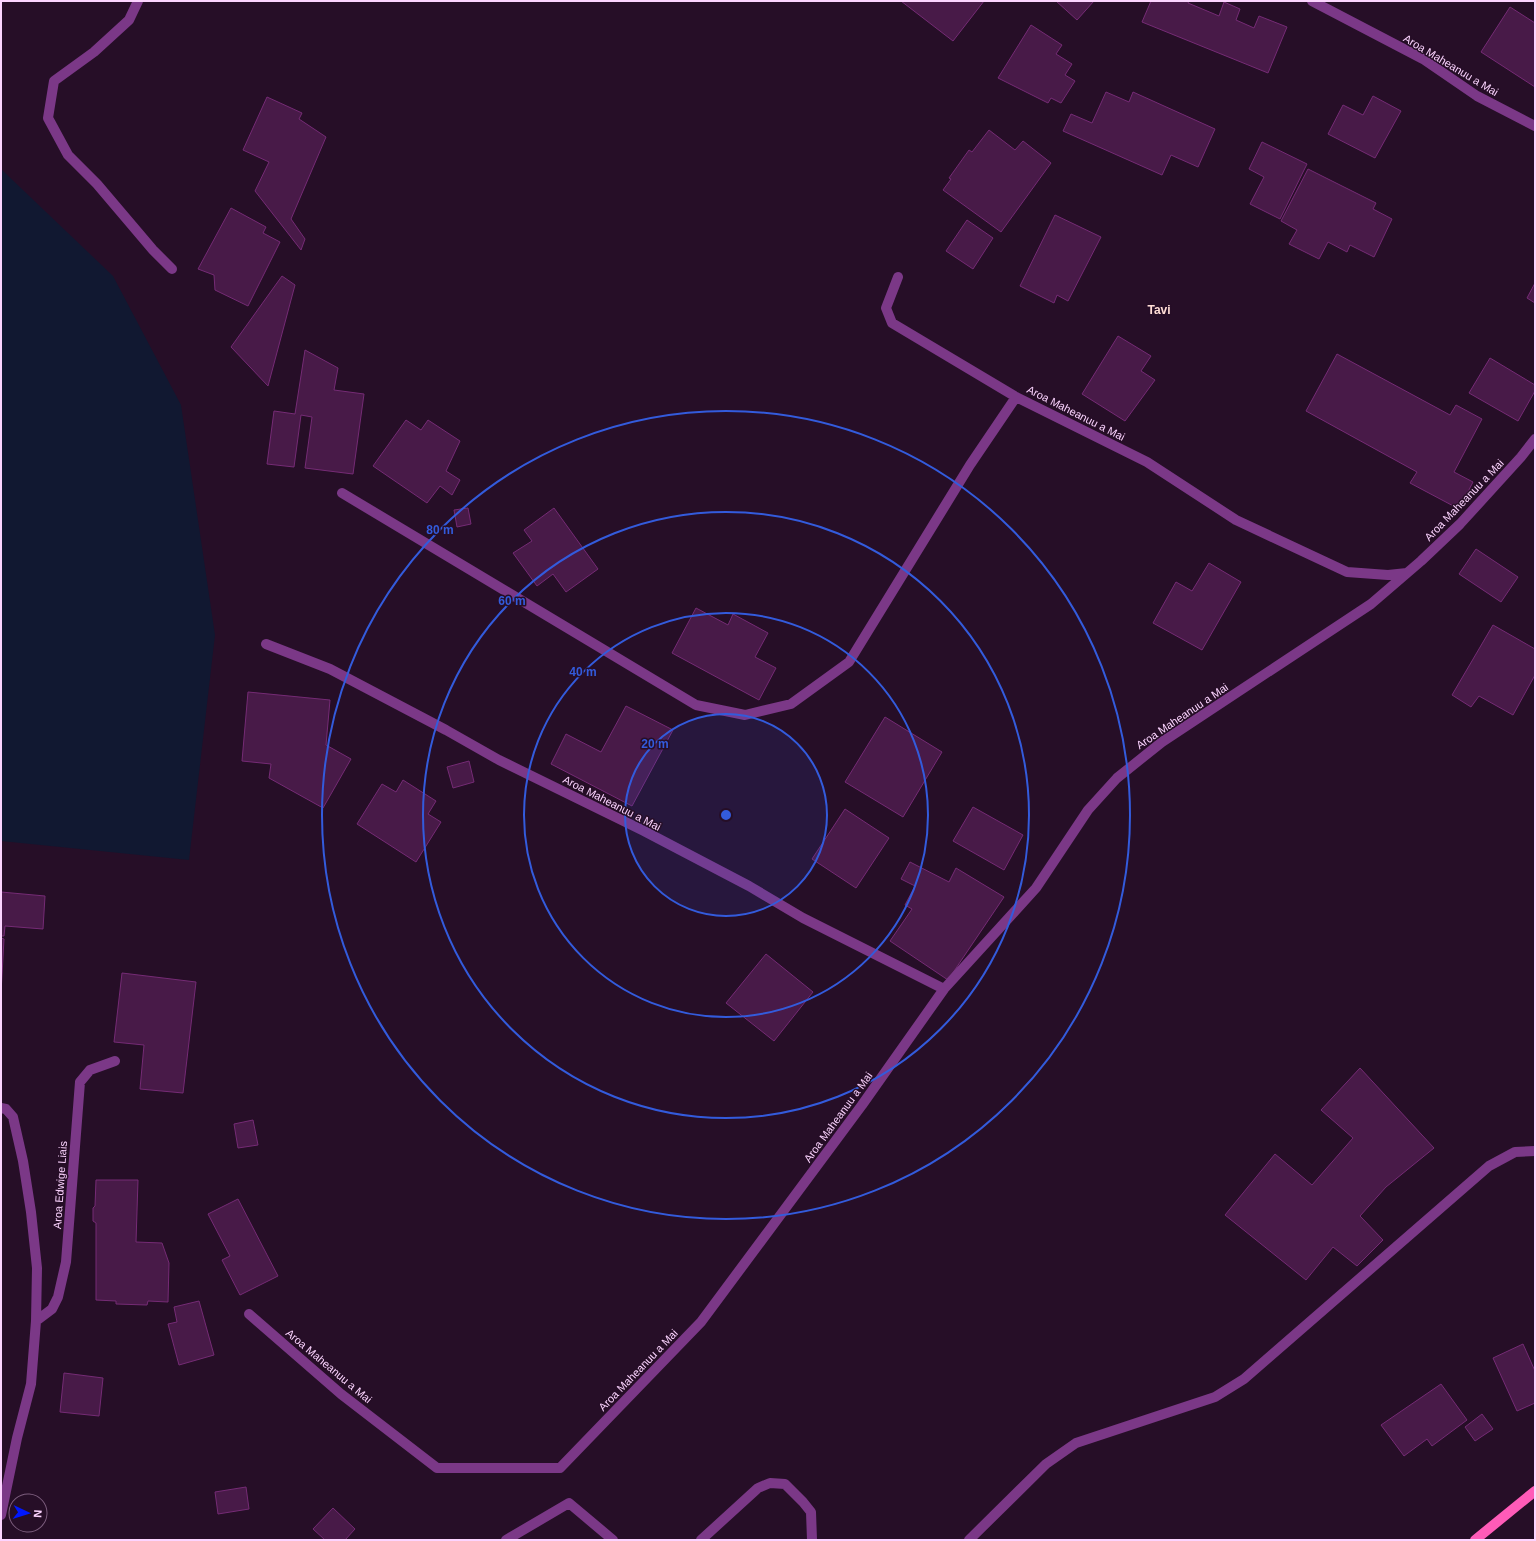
<svg xmlns="http://www.w3.org/2000/svg" width="1536" height="1541" viewBox="0 0 1536 1541" font-family="Arial,sans-serif">
  <style>
    .green { fill: #111831 }
    .building { fill: #481a48; stroke: #752b75 }
    .lines { fill: none; stroke-linecap: round; stroke-linejoin: round }
    .minor { stroke: #7b3887; stroke-width: 10 }
    .major { stroke: #ff5bb8; stroke-width: 10 }
    .ring { fill: none; stroke: #335bdc; stroke-width: 2 }
    .labels { text-anchor: middle; dominant-baseline: central; stroke-width: 3; stroke-linejoin: round; paint-order: stroke }
    .street-label { font-size: 11px; fill: #fcd4ff; stroke: #260e27 }
    .neighbourhood-label { font-size: 12px; font-weight: bold; fill: #ffddd6; stroke: #260e27 }
    .centre { fill: #335bdc; stroke: #260e27; stroke-width: 2 }
    .ring-label { font-size: 12px; text-anchor: middle; font-weight: bold; fill: #335bdc; stroke: #260e27; stroke-width: 3; stroke-linejoin: round; paint-order: stroke }
  </style>
  <rect width="100%" height="100%" fill="#260e27"/>
  <path class="green" d="M1,169L113,276L181,405L215,635L189,860L1,841Z"/>
  <path class="building" d="M901,1H984L953,41Z
    M1056,1H1094L1077,20Z
    M1151,1H1189L1188,3L1219,16L1224,2L1240,9L1236,20L1254,28L1259,16L1287,27L1268,73L1142,22Z
    M1510,7L1535,23V87L1481,52Z
    M1031,25L1062,45L1056,54L1072,64L1065,75L1075,81L1061,103L1051,98L1048,103L998,78Z
    M1106,92L1129,102L1133,92L1215,129L1198,167L1171,155L1162,175L1063,131L1071,114L1092,123Z
    M1373,96L1401,111L1375,158L1328,134L1343,105L1363,115Z
    M267,97L302,113L299,119L326,137L291,219L305,239L301,250L255,191L269,162L243,150Z
    M989,130L1015,150L1023,141L1051,163L1001,232L943,190L951,179L949,178L969,150L972,152Z
    M1262,142L1307,164L1280,219L1250,204L1264,177L1249,169Z
    M1308,169L1376,203L1373,209L1392,219L1374,257L1350,245L1347,252L1328,242L1319,259L1289,244L1297,230L1281,221Z
    M231,208L266,227L263,233L280,242L248,306L215,290L214,275L198,269Z
    M1055,215L1101,237L1068,301L1057,295L1054,303L1020,286Z
    M967,220L993,238L973,269L946,251Z
    M282,276L295,285L268,386L231,347Z
    M1535,283V303L1527,298Z
    M1118,336L1151,356L1141,371L1155,380L1125,421L1082,394Z
    M305,350L338,368L334,390L364,394L353,474L305,468L312,417L301,415L294,467L267,464L274,411L295,414Z
    M1337,354L1450,415L1456,405L1482,419L1454,472L1473,482L1459,509L1410,483L1417,472L1306,411Z
    M1490,358L1535,385V391L1518,421L1469,393Z
    M406,420L421,430L428,420L460,441L446,471L460,480L452,495L440,486L427,503L373,466Z
    M468,508L471,524L457,527L454,510Z
    M554,508L598,569L566,592L553,574L537,586L513,553L532,541L524,530Z
    M1476,549L1518,577L1501,602L1459,574Z
    M1209,563L1241,582L1202,650L1153,623L1176,582L1192,591Z
    M696,608L728,625L733,614L768,633L755,657L776,668L759,700L672,653Z
    M1493,625L1535,649V675L1513,715L1479,696L1471,707L1452,695Z
    M248,692L330,700L326,745L351,759L323,808L269,778L271,764L242,761Z
    M626,706L673,730L632,806L551,764L566,734L601,752Z
    M885,717L942,752L903,817L845,782Z
    M469,761L474,782L453,788L447,767Z
    M403,780L436,801L428,814L441,822L416,862L357,824L382,784L396,792Z
    M973,807L1023,835L1004,870L953,841Z
    M845,809L889,838L856,888L812,859Z
    M910,862L949,882L956,868L1004,897L948,980L890,941L912,909L905,905L915,886L901,879Z
    M1,892L45,896L43,929L5,926L4,936H1Z
    M1,938L4,939L1,993Z
    M766,954L813,992L774,1041L726,1003Z
    M122,973L196,982L183,1093L140,1089L144,1045L114,1042Z
    M1360,1068L1434,1148L1386,1187L1360,1216L1383,1240L1357,1266L1333,1247L1306,1280L1225,1215L1275,1154L1312,1185L1353,1138L1321,1110Z
    M253,1120L258,1145L238,1148L234,1124Z
    M96,1180H138L136,1242L162,1243L169,1263L168,1302L148,1301L147,1305L116,1304V1301L96,1300V1223L93,1221V1208L95,1206Z
    M238,1199L278,1276L240,1295L222,1260L230,1256L208,1214Z
    M199,1301L214,1355L179,1365L168,1324L177,1322L174,1307Z
    M1523,1344L1535,1371V1403L1517,1411L1493,1358Z
    M64,1373L103,1378L99,1416L60,1412Z
    M1441,1384L1467,1420L1432,1446L1427,1439L1404,1456L1381,1425Z
    M1482,1414L1493,1429L1475,1441L1465,1427Z
    M246,1487L249,1509L218,1514L215,1492Z
    M333,1508L355,1529L345,1540H325L313,1529Z"/>
  <g class="lines">
    <path class="minor" d="M138,1L129,20L94,52L54,81L48,118L68,155L97,184L153,250L172,269
      M1312,1L1423,59L1477,96L1535,126
      M898,277L886,308L892,323L1016,397L1147,462L1236,520L1347,572L1388,575L1407,573
      M342,493L696,705L745,715L791,704L849,662L970,465L1016,397
      M266,644L330,669L446,730L499,760L644,831L749,886L803,918L944,989
      M1,1108L6,1109L13,1117L23,1161L31,1212L37,1268L36,1321L31,1384L17,1438L1,1515
      M249,1314L341,1394L437,1468H560L701,1322L862,1105L944,989L1036,888L1088,810L1117,778L1162,742L1371,604L1421,561L1460,524L1521,457L1535,439
      M36,1321L52,1309L58,1297L66,1262L80,1082L90,1070L115,1061
      M506,1540L569,1503L613,1540
      M701,1540L758,1488L770,1483L785,1484L803,1502L811,1512L812,1540
      M969,1540L1046,1464L1076,1443L1215,1397L1244,1379L1489,1166L1515,1152L1535,1151"/>
    <path class="major" d="M1475,1540L1535,1491"/>
  </g>
  <circle cx="726" cy="815" r="101" fill="#335bdc" fill-opacity=".12"/>
  <g class="ring">
    <circle cx="726" cy="815" r="101"/>
    <circle cx="726" cy="815" r="202"/>
    <circle cx="726" cy="815" r="303"/>
    <circle cx="726" cy="815" r="404"/>
  </g>
  <g class="labels">
    <g class="street-label">
      <text transform="translate(1451 65) rotate(31)">Aroa Maheanuu a Mai</text>
      <text transform="translate(1076 413) rotate(27)">Aroa Maheanuu a Mai</text>
      <text transform="translate(1464 500) rotate(-46)">Aroa Maheanuu a Mai</text>
      <text transform="translate(1182 716) rotate(-34)">Aroa Maheanuu a Mai</text>
      <text transform="translate(612 803) rotate(27)">Aroa Maheanuu a Mai</text>
      <text transform="translate(838 1117) rotate(-54)">Aroa Maheanuu a Mai</text>
      <text transform="translate(60 1185) rotate(-86)">Aroa Edwige Liais</text>
      <text transform="translate(329 1366) rotate(40)">Aroa Maheanuu a Mai</text>
      <text transform="translate(638 1370) rotate(-46)">Aroa Maheanuu a Mai</text>
    </g>
    <g class="neighbourhood-label">
      <text x="1159" y="310">Tavi</text>
    </g>
  </g>
  <circle cx="726" cy="815" r="6" class="centre"/>
  <g class="ring-label">
    <text x="440" y="534">80 m</text>
    <text x="512" y="605">60 m</text>
    <text x="583" y="676">40 m</text>
    <text x="655" y="748">20 m</text>
  </g>
  <rect width="1536" height="1541" fill="none" stroke="#fcd4ff" stroke-width="4"/>
  <g transform="translate(28 1513) rotate(94)"><circle r="19" fill="#260e27" stroke="#7c5d7d"/>
  <path d="M0-3L7 15L0 10L-7 15Z" fill="#0018ff"/>
  <text y="-6" font-size="11" font-weight="bold" text-anchor="middle" fill="#fcd4ff">N</text>
  </g>
</svg>
